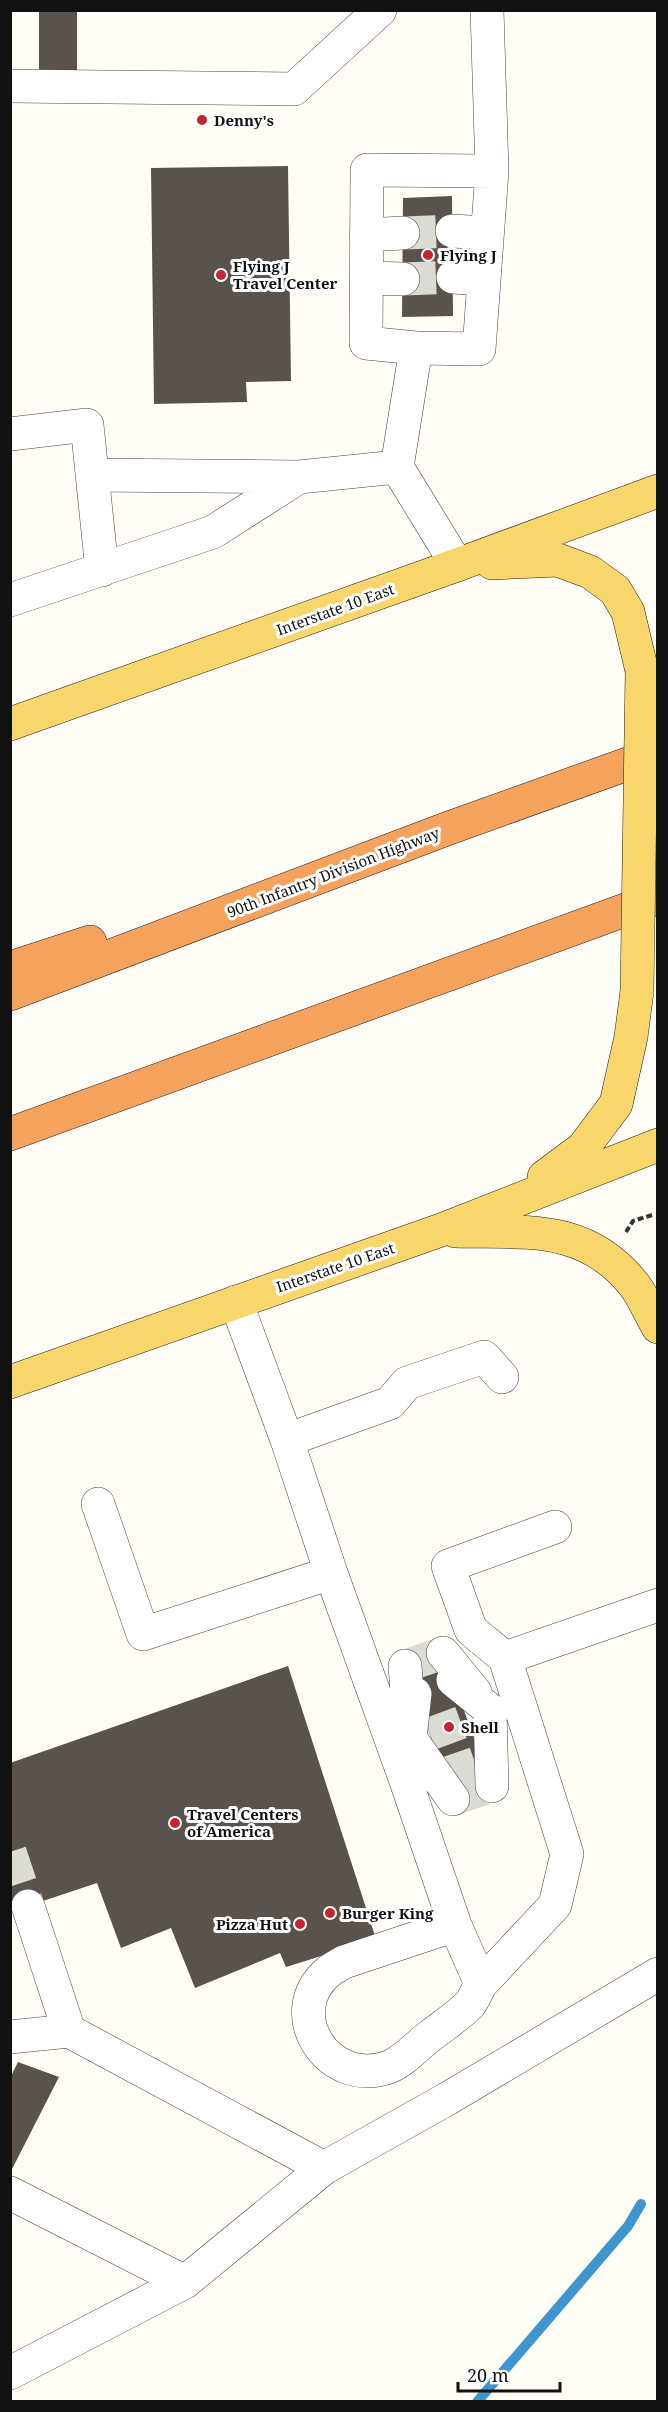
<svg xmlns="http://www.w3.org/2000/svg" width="668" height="2412" viewBox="0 0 668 2412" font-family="'Noto Serif',serif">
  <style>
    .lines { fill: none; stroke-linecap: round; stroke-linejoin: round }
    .stream { stroke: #3f96cf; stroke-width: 10 }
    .building { fill: #5a524d }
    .minor-tunnel { stroke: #dbdad3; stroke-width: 33; stroke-dasharray: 33 16; stroke-linecap: butt }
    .minor-casing { stroke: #444; stroke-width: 34 }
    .major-casing { stroke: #222; stroke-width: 34 }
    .highway-casing { stroke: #222; stroke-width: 34 }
    .path { stroke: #333; stroke-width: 4; stroke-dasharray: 6 3; stroke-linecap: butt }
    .minor { stroke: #fff; stroke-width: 33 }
    .major { stroke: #f9d66b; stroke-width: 33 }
    .highway { stroke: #f5a25d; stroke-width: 33 }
    .major-bridge-casing { stroke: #222; stroke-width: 34; stroke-linecap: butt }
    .major-bridge { stroke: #f9d66b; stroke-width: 33 }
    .poi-dot { fill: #c4262e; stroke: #fff; stroke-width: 2 }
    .labels { text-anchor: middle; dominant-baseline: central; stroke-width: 6; stroke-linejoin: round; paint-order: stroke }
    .poi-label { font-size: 15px; font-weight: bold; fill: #111; stroke: #fff; text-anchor: start }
    .street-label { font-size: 15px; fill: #111; stroke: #fff }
  </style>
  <rect width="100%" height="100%" fill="#fffdf5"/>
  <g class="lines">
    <path class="stream" d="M477,2402L628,2226L641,2204"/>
  </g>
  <path class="building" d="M39,10H77V84H39Z
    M288,166L291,381L246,382L247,402L154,404L151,168Z
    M452,196L453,316L402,317L403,198Z
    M439,1642L496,1798L457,1810L402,1657Z
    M288,1666L376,1939L286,1967L280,1953L195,1988L171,1928L121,1948L97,1883L10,1912V1763Z
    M18,2062L59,2077L10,2173V2078Z"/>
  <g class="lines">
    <path class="minor-tunnel" d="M403,233L452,231
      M403,279L453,277
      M405,1666L443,1653
      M430,1734L468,1720
      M444,1774L482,1761
      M453,1799L492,1786
      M10,1852L28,1906"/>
    <g class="minor-casing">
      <path id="minor" d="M487,10L492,171
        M10,86L294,89L380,10
        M367,170L492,171L479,349L416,348L366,343Z
        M452,231L487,233
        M366,235L403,233
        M453,277L484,279
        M366,278L403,279
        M416,348L397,467L457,565
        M10,434L87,425L102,570
        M92,475L299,477
        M10,600L213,532L299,477L397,467
        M236,1302L287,1440L331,1573L406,1781L455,1925L481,1984L555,1905L567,1854L505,1658L658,1605
        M287,1440L390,1403L407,1383L484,1357L502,1377
        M98,1504L143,1634L331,1573
        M443,1653L475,1692
        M505,1658L471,1630L448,1566L555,1527
        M405,1666L409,1718
        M453,1680L490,1710L492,1786
        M415,1694L410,1738L453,1799
        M28,1906L69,2031
        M455,1925L344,1962C339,1965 333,1968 328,1972C280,2013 328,2089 389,2067C404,2061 418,2045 430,2036C443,2026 458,2016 470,2004C474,1999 477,1990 481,1984
        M10,2037L69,2031L324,2168
        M10,2193L185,2282
        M10,2373L185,2282L324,2168L447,2099L658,1974"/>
    </g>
    <g class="major-casing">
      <path id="major" d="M492,563L558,560L590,572L615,590L628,612L642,671
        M10,724L457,565L658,491
        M544,1177L583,1148L616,1104L631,1037L637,991
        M455,1231C526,1233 586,1223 635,1286C644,1298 650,1314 658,1327
        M10,1382L441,1230L658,1145"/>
    </g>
    <g class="highway-casing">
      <path id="highway" d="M10,968L90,942
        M10,994L449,828L658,753
        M10,1134L658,898"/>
    </g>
    <path class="path" d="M626,1232L633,1221L652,1215"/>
    <use href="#minor" class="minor"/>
    <use href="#major" class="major"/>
    <use href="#highway" class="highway"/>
    <g class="major-bridge-casing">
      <path id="major-bridge" d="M637,991L642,671"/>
    </g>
    <use href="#major-bridge" class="major-bridge"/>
  </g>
  <g class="poi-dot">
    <circle cx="202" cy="120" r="6"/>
    <circle cx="428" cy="255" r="6"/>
    <circle cx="221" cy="275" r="6"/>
    <circle cx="449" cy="1727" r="6"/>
    <circle cx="175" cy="1823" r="6"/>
    <circle cx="330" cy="1913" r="6"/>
    <circle cx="300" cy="1924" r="6"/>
  </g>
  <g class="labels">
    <g class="poi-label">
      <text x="214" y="120">Denny's</text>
      <text x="440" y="255">Flying J</text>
      <text x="233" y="266">Flying J<tspan x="233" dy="17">Travel Center</tspan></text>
      <text x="461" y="1727">Shell</text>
      <text x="187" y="1814">Travel Centers<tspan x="187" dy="17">of America</tspan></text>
      <text x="342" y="1913">Burger King</text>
      <text x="288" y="1924" text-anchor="end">Pizza Hut</text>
    </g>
    <g class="street-label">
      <text transform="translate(335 609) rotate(-20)">Interstate 10 East</text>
      <text transform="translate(333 872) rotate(-21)">90th Infantry Division Highway</text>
      <text transform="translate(335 1267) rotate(-19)">Interstate 10 East</text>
    </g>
  </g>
  <rect width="668" height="2412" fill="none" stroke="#111111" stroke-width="24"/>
  <path d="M458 2382v9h102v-9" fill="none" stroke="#111111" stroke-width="3"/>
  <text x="467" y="2382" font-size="18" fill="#111111" stroke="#ffffff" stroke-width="4.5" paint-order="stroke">20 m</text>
</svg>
